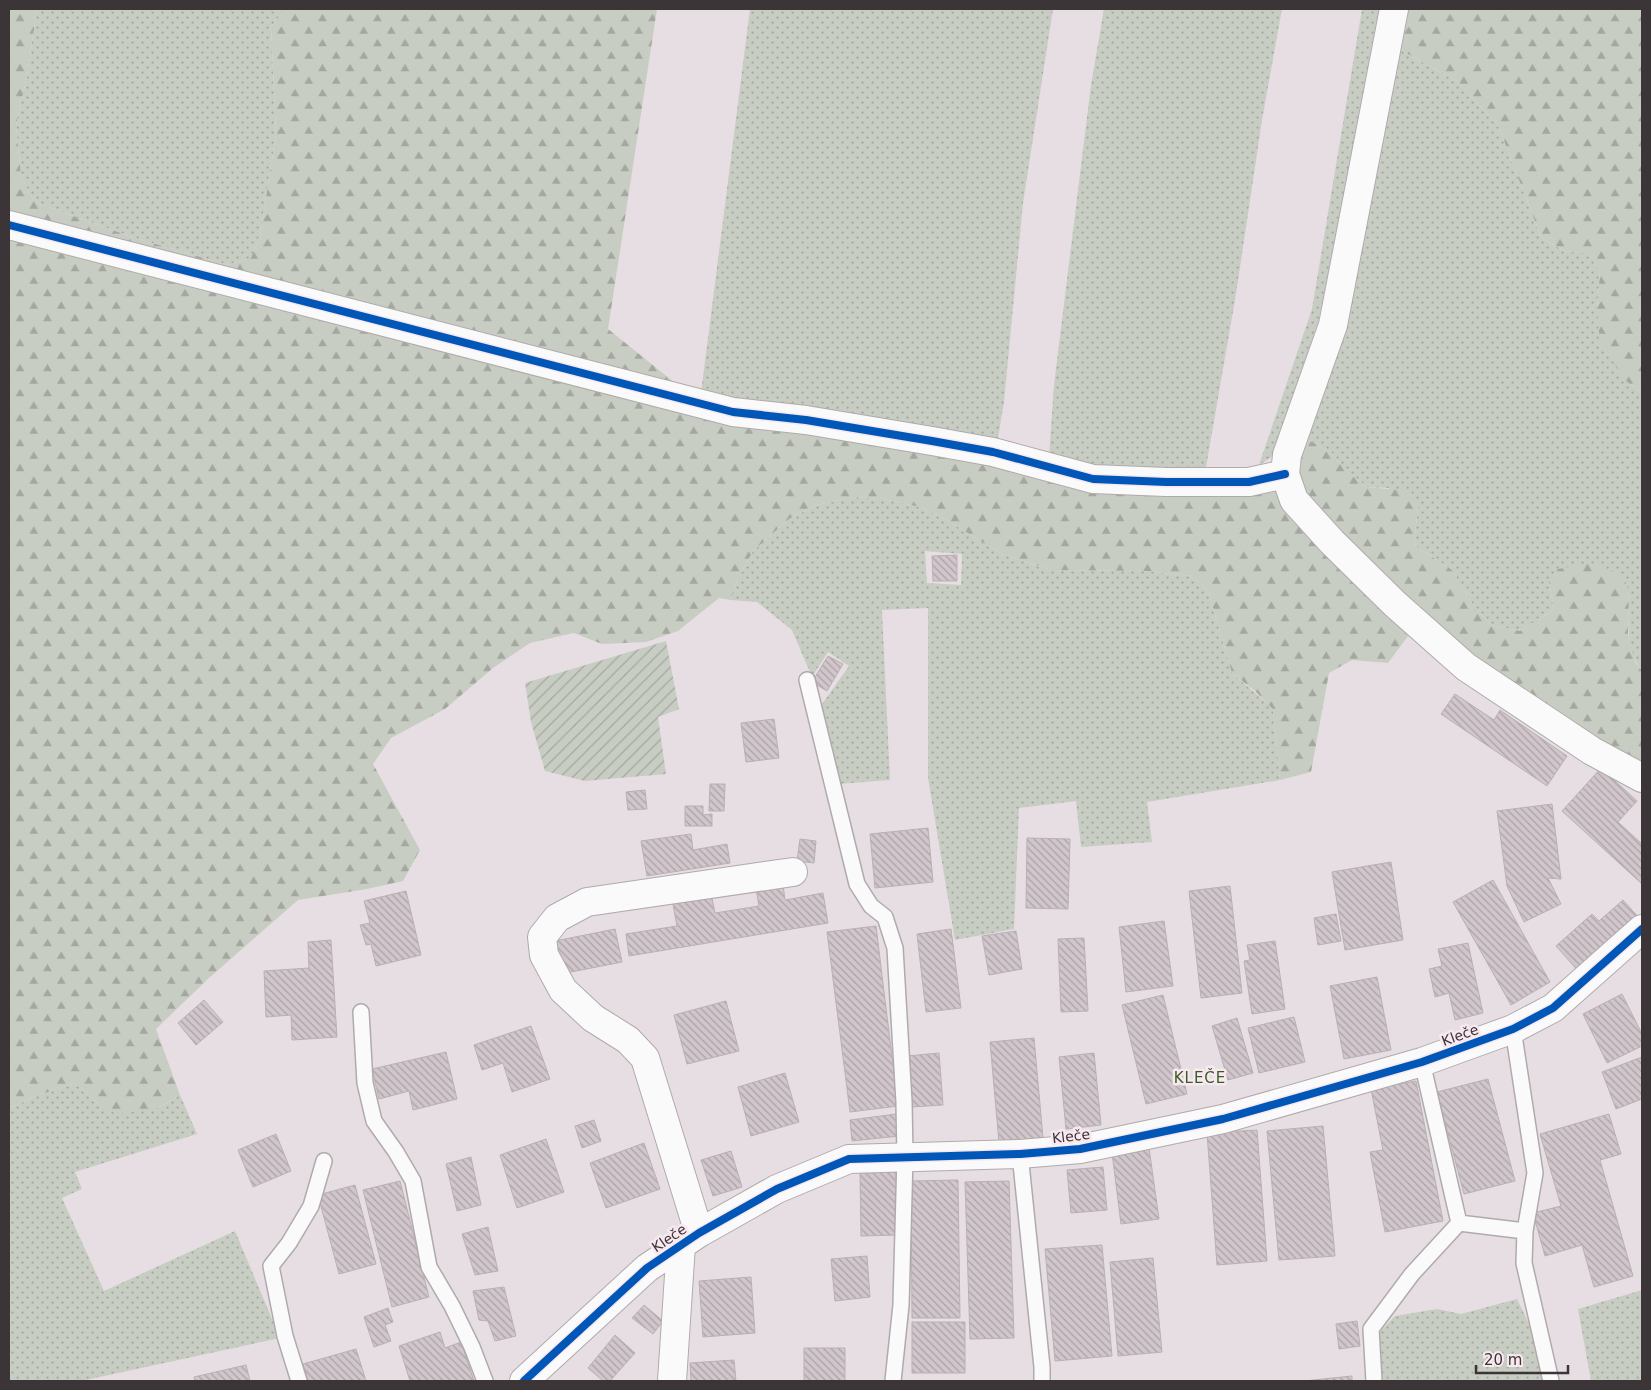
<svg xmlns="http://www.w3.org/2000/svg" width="1651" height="1390" viewBox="0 0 1651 1390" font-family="'DejaVu Sans',sans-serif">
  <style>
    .grass { fill: url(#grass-dots); fill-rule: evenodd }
    .forest { fill: url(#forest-firs) }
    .garden { fill: url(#garden-furrows) }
    .building { fill: url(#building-back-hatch); stroke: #b7b1b4 }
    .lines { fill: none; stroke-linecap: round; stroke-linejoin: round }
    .service-casing { stroke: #b0aaad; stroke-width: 18 }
    .minor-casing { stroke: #b0aaad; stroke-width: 30 }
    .service { stroke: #fbfafb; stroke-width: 15 }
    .minor { stroke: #fbfafb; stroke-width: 28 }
    .cycleway-casing { stroke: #f8e8ef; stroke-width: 11 }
    .cycleway { stroke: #0057b8; stroke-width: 8 }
    .labels { text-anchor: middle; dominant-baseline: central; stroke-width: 5; stroke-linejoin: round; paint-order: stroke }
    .street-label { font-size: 14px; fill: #3c3538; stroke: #f8e8ef }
    .neighbourhood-label { font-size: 15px; letter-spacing: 1px; fill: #355e23; stroke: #f8e8ef }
  </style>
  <defs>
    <pattern id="grass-dots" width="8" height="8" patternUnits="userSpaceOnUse" patternTransform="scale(1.25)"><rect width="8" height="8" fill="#c8cdc3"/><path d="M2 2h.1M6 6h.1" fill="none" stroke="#a4a79f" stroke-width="1.8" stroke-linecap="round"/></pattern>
    <pattern id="forest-firs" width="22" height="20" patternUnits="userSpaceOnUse" patternTransform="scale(1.25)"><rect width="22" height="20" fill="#c8cdc3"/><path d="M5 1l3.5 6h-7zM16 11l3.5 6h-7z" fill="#a4a79f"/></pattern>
    <pattern id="garden-furrows" width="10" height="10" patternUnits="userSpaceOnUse" patternTransform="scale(1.25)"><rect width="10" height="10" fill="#c8cdc3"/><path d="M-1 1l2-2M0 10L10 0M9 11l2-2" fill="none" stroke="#a4a79f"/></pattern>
    <pattern id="building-back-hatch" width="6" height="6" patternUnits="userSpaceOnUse" patternTransform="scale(1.25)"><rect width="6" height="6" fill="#d1c6cb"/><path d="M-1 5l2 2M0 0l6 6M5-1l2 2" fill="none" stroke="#aba2a6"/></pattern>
  </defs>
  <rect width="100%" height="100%" fill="#e6dee2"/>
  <path class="grass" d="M37,9H282V13L271,27L276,134L260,236L251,258L228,265L135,238L37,203L30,195L21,175L16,125L27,76Z
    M750,9H1053L1023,203L1004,402L997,444L701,393Z
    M1104,9H1282L1262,120L1236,294L1205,473L1089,468L1049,457L1054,385L1091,85Z
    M1362,9H1384L1319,319L1280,439L1273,456L1259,465L1312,309Z
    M1399,49L1457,81L1498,125L1541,237C1559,249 1567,254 1590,253L1600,273L1597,308L1627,382L1642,392V671C1624,650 1629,618 1629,591L1549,582L1554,610L1520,631L1491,625L1471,602L1452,570L1414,545L1418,505L1388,488L1367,487L1344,469L1332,453L1307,439L1332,363L1376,175Z
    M855,497L883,499L920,507L945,519L1002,554L1051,570L1144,571L1191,576L1208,590L1232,673L1273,708L1280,780L1147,802L1152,842L1081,847L1076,801L1019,808L1014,929L955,940L928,778V608L882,610L890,780L838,784L820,707L849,666L828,652L812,677L792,630L757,602L730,600L739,576L753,551L789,519L817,505ZM925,551L962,554L961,585L927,583Z
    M75,1083L100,1105L158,1108L180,1095L197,1134L75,1172L82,1189L62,1198L104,1291L235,1231L280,1338L81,1381H9V1109L33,1097Z
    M1642,1290V1381H1591L1578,1309Z
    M1517,1299L1532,1330L1544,1381H1381L1380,1332L1395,1316L1437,1309L1461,1314Z"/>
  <path class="forest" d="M9,9H37L27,76L16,125L21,175L30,195L37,203L135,238L228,265L251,258L260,236L276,134L271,27L282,13V9H657L608,329L685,391L9,214Z
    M1406,9H1642V392L1627,382L1600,342L1597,308L1600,273L1590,253C1568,254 1559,249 1541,237L1498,125L1457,81L1399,49Z
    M9,236L703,416L1219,495L1277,492L1296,520L1411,632L1388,663L1352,660L1329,673L1311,772L1280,780L1273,709L1255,691L1232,673L1208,590L1191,576L1144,571L1051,570L1002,554L945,519L920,507L883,499L855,497L817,505L789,519L753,551L739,576L730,600L719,598L678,631L646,642L602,644L574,633L530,643L493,668L445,709L391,738L373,764L420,850L403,881L367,889L298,900L209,978L156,1029L180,1095L158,1108L117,1114L100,1105L75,1083L33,1097L9,1109Z
    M1307,439L1332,453L1344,469L1367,487L1411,491L1418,505L1414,545L1452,570L1471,602L1491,625L1520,631L1554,610L1549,582L1558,569L1591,563L1623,575L1629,591L1628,633L1635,662L1642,671V767L1471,659L1313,505L1299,481L1300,464Z"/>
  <path class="garden" d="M666,641L679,709L658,717L666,774L585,781L545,771L531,722L525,683Z"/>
  <path class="building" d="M957,555V581H933L932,556Z
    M828,656L843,664L827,691L812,682Z
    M1455,694L1494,720L1500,710L1567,756L1547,786L1441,714Z
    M774,719L779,758L746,762L741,723Z
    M1601,768L1637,801L1618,822L1642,844V884L1562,811Z
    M710,784H725L724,811H709Z
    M645,790L647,809L628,810L626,792Z
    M1552,804L1561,879L1548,878L1561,904L1524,922L1507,886L1497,811Z
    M685,806H703V815L712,814V826H685Z
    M928,828L933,882L875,888L870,834Z
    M691,834L693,850L727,844L730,863L647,876L641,841Z
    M1027,838L1070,839L1068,909L1026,908Z
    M800,839L816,841L814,863L797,861Z
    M1391,862L1403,940L1345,950L1332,872Z
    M1493,880L1550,982L1511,1005L1453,902Z
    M783,885L785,900L823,893L828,923L629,956L626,934L677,926L672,899L711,893L715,913L759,906L756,889Z
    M1230,886L1242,993L1201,998L1189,891Z
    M406,891L421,955L376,966L371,944L366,945L360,925L370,923L364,901Z
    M1623,900L1640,919L1580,973L1556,946L1592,914L1599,921Z
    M1336,914L1341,941L1318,945L1314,918Z
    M1164,921L1173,986L1126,992L1119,927Z
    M876,926L898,1106L850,1112L827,932Z
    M615,929L622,962L561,974L555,941Z
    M951,929L961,1008L926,1012L917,934Z
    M1016,931L1022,969L989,975L982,936Z
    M1084,938L1088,1011L1061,1012L1058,939Z
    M331,940L337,1037L292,1040L291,1015L266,1017L264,971L309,968L308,942Z
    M1275,941L1285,1009L1252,1014L1244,961L1250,960L1247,945Z
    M1468,943L1483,1013L1455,1020L1449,993L1435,997L1429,969L1442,966L1438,949Z
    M1377,977L1391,1050L1344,1059L1330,986Z
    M1622,994L1642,1034V1046L1607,1063L1583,1014Z
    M1163,995L1187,1094L1146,1104L1122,1005Z
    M204,1000L223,1022L196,1045L178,1023Z
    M726,1001L739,1051L687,1064L674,1015Z
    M1294,1017L1305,1062L1259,1073L1248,1028Z
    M1237,1018L1253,1073L1228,1080L1212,1026Z
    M531,1026L550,1079L512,1092L503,1063L482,1070L474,1045Z
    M1034,1038L1043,1138L999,1142L990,1042Z
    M446,1052L457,1099L413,1110L409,1091L379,1099L372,1069Z
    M939,1053L943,1105L911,1107L907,1056Z
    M1094,1053L1101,1125L1066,1129L1059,1057Z
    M1642,1057V1099L1616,1109L1602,1072Z
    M785,1073L799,1122L751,1136L738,1087Z
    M1488,1079L1515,1181L1464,1194L1437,1092Z
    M1416,1081L1443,1221L1385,1232L1370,1152L1383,1150L1371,1089Z
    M896,1114L899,1136L852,1141L850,1120Z
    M1609,1114L1621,1154L1600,1160L1633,1276L1594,1287L1582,1245L1545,1256L1533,1213L1561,1206L1540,1134Z
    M594,1120L601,1141L582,1148L575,1126Z
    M1323,1126L1335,1256L1279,1260L1267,1131Z
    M1257,1130L1267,1261L1217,1265L1207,1133Z
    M276,1134L291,1171L253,1187L238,1150Z
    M546,1139L564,1192L517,1208L500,1155Z
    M644,1143L660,1189L606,1208L590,1163Z
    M1149,1148L1159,1219L1121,1224L1112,1153Z
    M731,1151L742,1187L713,1196L701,1160Z
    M471,1157L481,1205L457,1211L446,1164Z
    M1103,1167L1107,1210L1071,1213L1067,1170Z
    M896,1172L898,1235L861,1236L860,1173Z
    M958,1180L960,1318H912L911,1181Z
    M400,1181L429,1297L392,1307L363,1190Z
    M1009,1181L1014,1338L970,1339L965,1182Z
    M355,1185L376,1264L339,1274L318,1195Z
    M488,1227L498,1271L475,1275L462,1234Z
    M1102,1245L1112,1356L1055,1361L1045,1249Z
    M867,1256L870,1297L835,1301L831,1259Z
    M1153,1258L1162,1352L1118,1356L1110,1262Z
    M751,1277L755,1333L703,1337L699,1281Z
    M504,1287L516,1336L495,1341L488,1321L479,1320L473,1291Z
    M644,1305L663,1321L653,1334L632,1318Z
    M388,1308L393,1322L385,1325L391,1341L374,1347L364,1317Z
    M1357,1321L1360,1346L1339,1349L1336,1324Z
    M912,1322H965V1373H912Z
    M440,1332L445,1348L461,1342L474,1381H410L399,1346Z
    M615,1335L635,1353L610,1381H603L588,1368Z
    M804,1348H845V1381H804Z
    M356,1349L366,1381H308L303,1364Z
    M734,1360L736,1381H691L690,1363Z
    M246,1365L250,1381H195L194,1377Z
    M1352,1376V1381H1304Z"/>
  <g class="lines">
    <g class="service-casing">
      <path id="service" d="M807,680L857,884L871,906L885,917L895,948L904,1102L905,1157L901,1305L893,1381
        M361,1012L365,1083L374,1121L396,1152L413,1181L429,1267L452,1306L472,1347L485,1381
        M1513,1029L1535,1173L1525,1231L1524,1263L1551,1381
        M1020,1154L1042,1367V1381
        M1459,1223L1525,1231
        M299,1381L285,1336L271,1266L289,1243L311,1206L324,1161
        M1374,1381L1371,1329L1412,1274L1459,1223L1422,1062"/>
    </g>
    <g class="minor-casing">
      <path id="minor" d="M1394,9L1333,325L1287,455L1285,474L1294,500L1332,542L1395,604L1466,667L1592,751L1642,778
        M9,225L733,412L806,420L932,441L993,452L1093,479L1166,482H1249L1285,474
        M699,1233L645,1058L628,1040L593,1018L563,990L544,955L542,937L557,918L587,902L793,872
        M524,1381L647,1268L699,1233L777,1189L849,1159L1020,1154L1080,1149L1223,1119L1422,1062L1513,1029L1553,1008L1642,929
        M672,1381L681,1245"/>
    </g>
    <use href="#service" class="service"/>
    <use href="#minor" class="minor"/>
    <g class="cycleway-casing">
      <path id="cycleway" d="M9,225L733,412L806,420L932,441L993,452L1093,479L1166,482H1249L1285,474
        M524,1381L647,1268L699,1233L777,1189L849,1159L1020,1154L1080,1149L1223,1119L1422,1062L1513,1029L1553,1008L1642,929"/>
    </g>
    <use href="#cycleway" class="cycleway"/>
  </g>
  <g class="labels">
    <g class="street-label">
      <text transform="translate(1460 1035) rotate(-20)">Kleče</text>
      <text transform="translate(1071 1136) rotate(-7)">Kleče</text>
      <text transform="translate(669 1238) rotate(-34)">Kleče</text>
    </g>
    <g class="neighbourhood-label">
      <text x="1200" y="1078">KLEČE</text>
    </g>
  </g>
  <rect width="1651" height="1390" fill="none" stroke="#3c3538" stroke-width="20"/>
  <path d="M1476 1365v8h92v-8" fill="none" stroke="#3c3538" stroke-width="2.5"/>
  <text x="1484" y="1365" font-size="15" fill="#3c3538" stroke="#f8e8ef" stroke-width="4" paint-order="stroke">20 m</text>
</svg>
